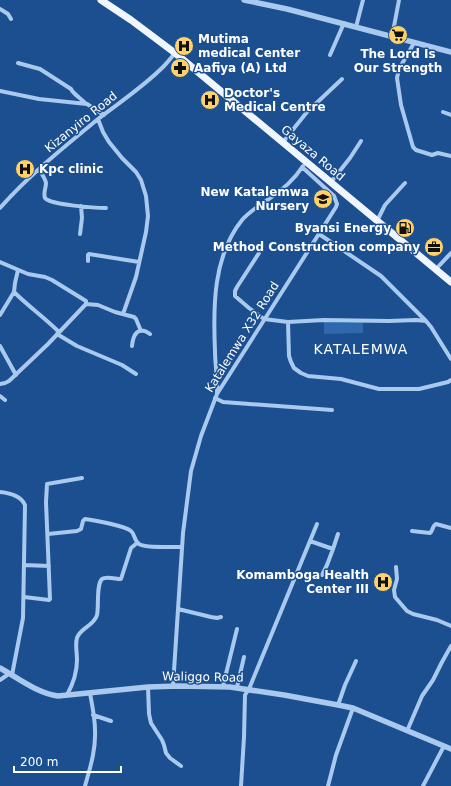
<svg xmlns="http://www.w3.org/2000/svg" width="451" height="786" viewBox="0 0 451 786" font-family="'DejaVu Sans',sans-serif">
  <style>
    .green { fill: #2e69ad }
    .lines { fill: none; stroke-linecap: round; stroke-linejoin: round }
    .minor { stroke: #a9c9ee; stroke-width: 4 }
    .tertiary { stroke: #a9c9ee; stroke-width: 5.5 }
    .primary { stroke: #f0f6ff; stroke-width: 7 }
    .labels { text-anchor: middle; dominant-baseline: central; stroke-width: 3; stroke-linejoin: round; paint-order: stroke }
    .poi-label { font-size: 12px; font-weight: bold; fill: #fff; stroke: #1b4f8f; text-anchor: start }
    .street-label { font-size: 12px; fill: #fff; stroke: #1b4f8f }
    .quarter-label { font-size: 14px; letter-spacing: 1px; fill: #fff; stroke: #1b4f8f }
  </style>
  <rect width="100%" height="100%" fill="#1b4f8f"/>
  <path class="green" d="M324,321H363V333L324,334Z"/>
  <g class="lines">
    <path class="minor" d="M0,9L8,14L11,19
      M356,27L363,0
      M392,37L399,0
      M414,43L399,69L397,78L401,105L413,147L416,150L432,155L438,153L451,156
      M330,55L344,23
      M18,63L40,69L71,89C74,95 81,98 86,104
      M0,91L39,99L87,104L104,115
      M443,112L451,115
      M98,119L103,132L109,142L122,158L136,172L141,180L146,196L148,216L146,232L136,277L123,314
      M283,142L307,112L342,79
      M39,169C41,173 45,178 46,183C46,188 43,193 45,198C50,205 97,208 106,208
      M331,182L350,158L361,141
      M0,208C29,175 64,147 98,119C120,102 143,87 163,67C167,63 171,58 175,53
      M377,221L385,205L405,183
      M80,234L82,218L81,206
      M319,234L381,276L426,321
      M259,253L237,287L235,291V296L249,308L264,319L288,322L324,320L389,321L416,320L426,321L431,327L451,359
      M88,261V255L89,254L139,262
      M0,262L28,274L45,277L52,280L86,301V304L98,305L115,312L134,317L136,319L141,331
      M436,269L451,253
      M14,292C28,306 45,318 59,332
      M0,315L14,292L15,283L18,270
      M288,322L289,356L291,362L294,368L301,373L308,376L341,379L379,389H419L448,382L451,380
      M57,334L77,346L122,365L136,374
      M0,346L16,375
      M132,346C133,335 138,325 150,334
      M0,384L5,383L9,381L48,344L86,304
      M217,393C218,379 215,365 215,351C213,307 213,256 242,220C249,212 257,207 266,201C280,192 294,180 303,166
      M0,396L5,400
      M215,398L223,402L332,410
      M0,492C10,493 21,496 25,505L23,618L12,675
      M412,531L430,533C433,531 432,526 436,524L451,528
      M48,534L77,531L81,529L83,521L85,519C94,520 125,526 131,531C135,534 134,541 139,544C143,548 175,547 182,547
      M310,541L333,549L327,565L322,575
      M333,549L338,534
      M24,565L49,566
      M396,567L397,579L394,590L395,597L407,611L413,614L437,620L451,626
      M24,597L49,600L50,599L46,502L47,484L82,478
      M178,609L211,617L217,618L221,617
      M0,680L10,673
      M173,686L183,533L191,471L201,436L217,394L336,207L337,204L334,196L302,167
      M223,686L237,629
      M148,687L149,714L151,723L162,740L164,745L166,753L170,758L181,766
      M237,687L244,657
      M67,695C73,684 77,672 77,660C77,653 75,644 77,638C80,628 94,626 97,615C99,607 96,585 102,579C106,576 116,579 121,579L131,548L137,543
      M338,705L345,685L356,661
      M93,715L111,721
      M407,731L422,696L433,680L442,662L451,646
      M85,786C90,768 96,750 95,730C95,718 92,705 90,693
      M241,786L244,737L245,695L249,689L317,524
      M328,786L336,755L353,708
      M423,786L444,746"/>
    <path class="tertiary" d="M244,0L287,9L451,52
      M0,668C18,678 37,693 58,696L148,687L179,686L230,687L284,695L338,705L353,708L451,749"/>
    <path class="primary" d="M101,0L131,20L175,53L451,282"/>
  </g>
  <defs>
    <g id="supermarket-disc" transform="scale(1)"><circle r="9.5" fill="#ffd166" stroke="#1b4f8f"/><path d="M-6-5.5h2.5l.6 2H6L4.5 2H-2.5L-4.4-4H-6ZM-1.5 3.2a1.3 1.3 0 1 0 .1 0ZM3 3.2a1.3 1.3 0 1 0 .1 0Z" fill="#111"/></g>
    <g id="hospital-disc" transform="scale(1)"><circle r="9.5" fill="#ffd166" stroke="#1b4f8f"/><path d="M-5-5h3v3.5h4V-5h3V5h-3V1.5h-4V5h-3Z" fill="#111"/></g>
    <g id="pharmacy-disc" transform="scale(1)"><circle r="9.5" fill="#ffd166" stroke="#1b4f8f"/><path d="M-2-6h4v4h4v4h-4v4h-4v-4h-4v-4h4Z" fill="#111"/></g>
    <g id="school-disc" transform="scale(1)"><circle r="9.5" fill="#ffd166" stroke="#1b4f8f"/><path d="M0-5L7-2L0 1L-7-2ZM-4 1L0 2.5L4 1V4Q0 6-4 4Z" fill="#111"/></g>
    <g id="fuel-disc" transform="scale(1)"><circle r="9.5" fill="#ffd166" stroke="#1b4f8f"/><path d="M-5.5-6h7V0h2V4h1.3V-2.5L3-4.5l.8-.8L6-3V5H2.5V1h-1V6h-7ZM-4.2-4.7v3.2H.2V-4.7Z" fill="#111"/></g>
    <g id="office-disc" transform="scale(1)"><circle r="9.5" fill="#ffd166" stroke="#1b4f8f"/><path d="M-6-3h4V-5.5h4V-3h4V5H-6ZM-1-4.5V-3h2v-1.5ZM-6 0V1H6V0Z" fill="#111"/></g>
  </defs>
  <g fill-rule="evenodd">
    <use href="#supermarket-disc" x="398" y="35"/>
    <use href="#hospital-disc" x="184" y="46"/>
    <use href="#pharmacy-disc" x="180" y="68"/>
    <use href="#hospital-disc" x="210" y="100"/>
    <use href="#hospital-disc" x="25" y="169"/>
    <use href="#school-disc" x="323" y="199"/>
    <use href="#fuel-disc" x="405" y="228"/>
    <use href="#office-disc" x="434" y="247"/>
    <use href="#hospital-disc" x="383" y="582"/>
  </g>
  <g class="labels">
    <g class="poi-label">
      <text x="198" y="39">Mutima<tspan x="198" dy="14">medical Center</tspan></text>
      <text x="398" y="54" text-anchor="middle">The Lord Is<tspan x="398" dy="14">Our Strength</tspan></text>
      <text x="194" y="68">Aafiya (A) Ltd</text>
      <text x="224" y="93">Doctor's<tspan x="224" dy="14">Medical Centre</tspan></text>
      <text x="39" y="169">Kpc clinic</text>
      <text x="309" y="192" text-anchor="end">New Katalemwa<tspan x="309" dy="14">Nursery</tspan></text>
      <text x="391" y="228" text-anchor="end">Byansi Energy</text>
      <text x="420" y="247" text-anchor="end">Method Construction company</text>
      <text x="369" y="575" text-anchor="end">Komamboga Health<tspan x="369" dy="14">Center III</tspan></text>
    </g>
    <g class="street-label">
      <text transform="translate(81 122) rotate(-39)">Kizanyiro Road</text>
      <text transform="translate(313 153) rotate(40)">Gayaza Road</text>
      <text transform="translate(242 337) rotate(-58)">Katalemwa X32 Road</text>
      <text transform="translate(203 677) rotate(1)">Waliggo Road</text>
    </g>
    <g class="quarter-label">
      <text x="361" y="349">KATALEMWA</text>
    </g>
  </g>
  <path d="M14 766v6h107v-6" fill="none" stroke="#ffffff" stroke-width="2"/>
  <text x="20" y="766" font-size="12" fill="#ffffff" stroke="#1b4f8f" stroke-width="3" paint-order="stroke">200 m</text>
</svg>
